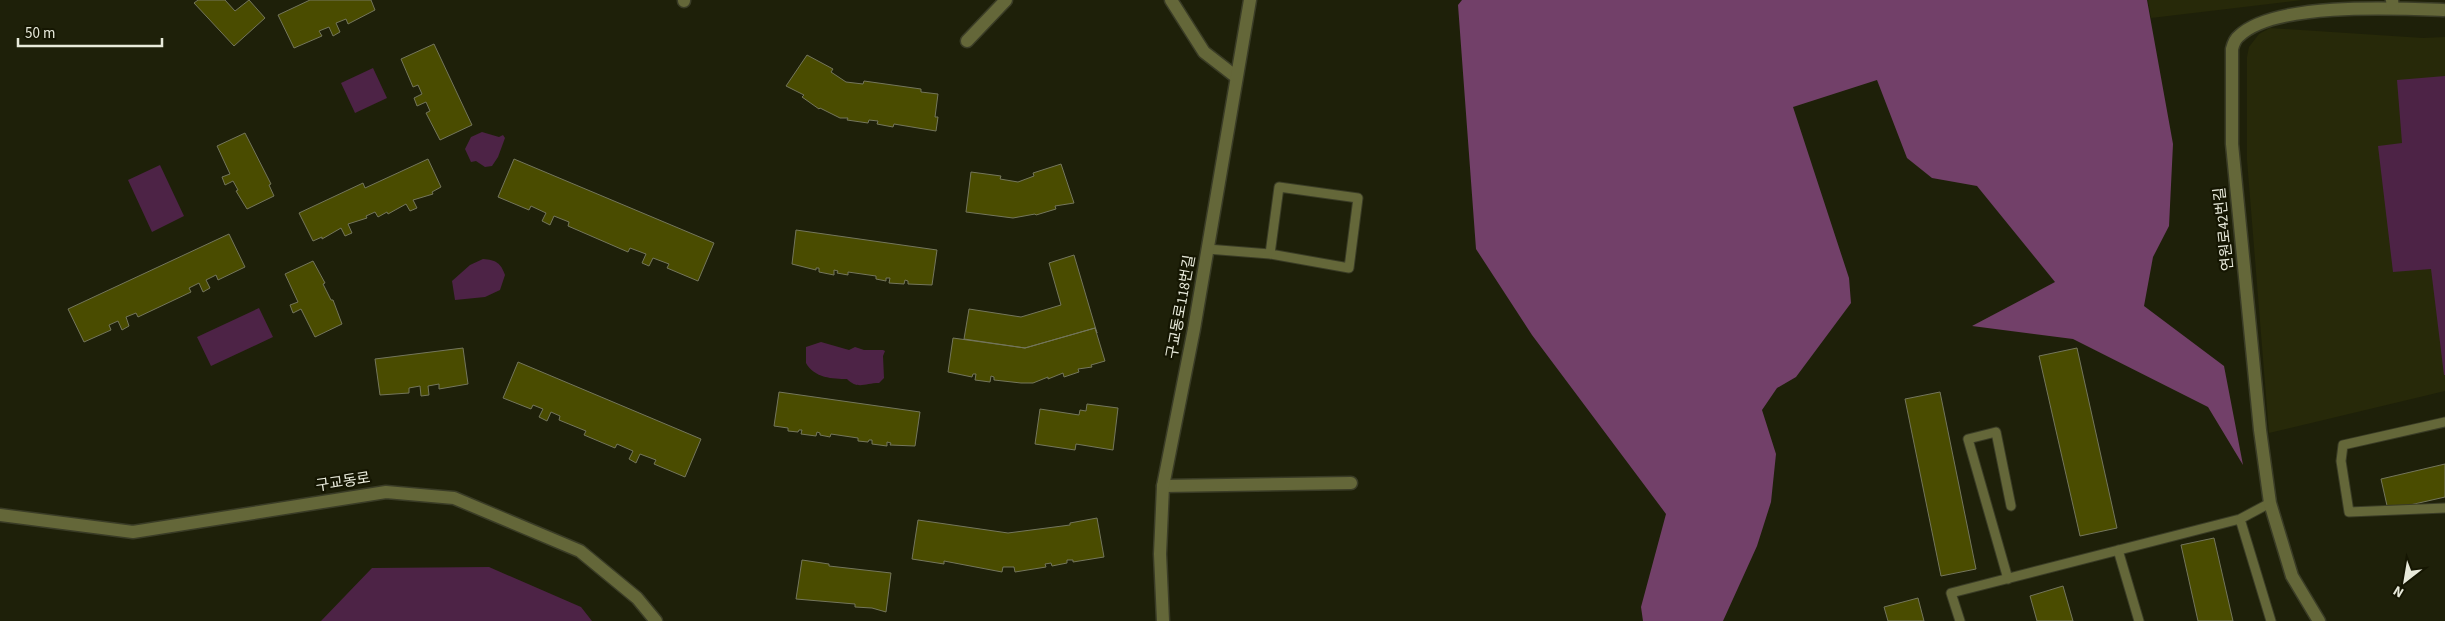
<svg xmlns="http://www.w3.org/2000/svg" width="2445" height="621" viewBox="0 0 2445 621" font-family="'Source Sans 3','Noto Sans KR',sans-serif">
  <style>
    .built { fill: #272909 }
    .green { fill: #4d2346 }
    .forest { fill: #724069 }
    .building { fill: #4a4c00; stroke: #74765c }
    .lines { fill: none; stroke-linecap: round; stroke-linejoin: round }
    .service-casing { stroke: #3a3c26; stroke-width: 11 }
    .minor-casing { stroke: #3a3c26; stroke-width: 15 }
    .tertiary-casing { stroke: #3a3c26; stroke-width: 15 }
    .service { stroke: #646739; stroke-width: 9 }
    .minor { stroke: #646739; stroke-width: 12 }
    .tertiary { stroke: #646739; stroke-width: 12 }
    .labels { text-anchor: middle; dominant-baseline: central; stroke-width: 4.5; stroke-linejoin: round; paint-order: stroke }
    .street-label { font-size: 15px; fill: #e8eadb; stroke: #151602 }
  </style>
  <rect width="100%" height="100%" fill="#1e2009"/>
  <path class="built" d="M2148,0H2302L2151,18Z
    M2270,28L2423,38L2445,37V391L2269,433L2247,160V57L2249,47L2259,34Z"/>
  <path class="green" d="M373,68L387,98L355,113L341,83Z
    M2445,76V375H2444L2431,269L2393,272L2378,146L2402,143L2397,80Z
    M482,132L499,137L503,135L505,138L498,157L492,166L485,167L476,161L471,162L465,149L471,137Z
    M160,165L184,216L152,232L128,180Z
    M483,259C496,260 501,263 505,275L500,290L485,297L455,300L452,281L470,265Z
    M259,308L273,337L211,366L197,337Z
    M821,342L849,350L855,347L864,350H883L885,351L883,356L884,378L879,383C865,383 858,390 847,379C833,379 814,378 806,363V347Z
    M489,567L581,607L592,621H321L372,568Z"/>
  <path class="forest" d="M1462,0H2147L2173,144L2169,226L2153,257L2144,306L2224,366L2243,465L2208,407L2073,339L1972,326L2055,282L1977,186L1932,178L1907,158L1877,80L1793,107L1849,278L1851,303L1796,377L1777,388L1762,410L1776,454L1771,502L1757,546L1723,621H1643L1641,607L1666,514L1532,335L1476,249L1458,5Z"/>
  <path class="building" d="M198,0H225L235,11L249,0L265,18L234,46L194,3Z
    M310,0H371L375,10L348,24L346,19L336,23L340,32L333,36L329,27L319,31L322,36L294,48L278,15Z
    M434,44L472,125L440,140L426,113L430,111L426,102L417,106L414,98L422,94L418,85L413,87L401,59Z
    M807,55L833,69L831,72L846,82L863,84L864,81L921,89V92L938,94L935,117H938L936,131L894,124L893,127L877,124L878,121L869,120L868,123L847,120L848,118H840L820,108L819,109L802,97L804,95L786,86Z
    M245,133L271,184L269,185L274,196L247,209L236,191L238,190L233,181L225,185L222,177L230,174L217,146Z
    M428,159L441,187L432,192L433,194L413,200L417,208L410,211L406,204L388,214L387,212L378,217L375,212L366,216L367,218L348,224L352,233L345,236L341,228L322,239V237L313,241L299,213L363,183L365,188Z
    M514,159L714,243L698,281L667,268L669,264L653,258L649,266L642,263L646,254L630,248L628,252L568,226L569,222L554,216L550,225L542,221L546,213L531,206L529,210L498,197Z
    M1061,164L1074,203L1055,206L1056,209L1036,215L1035,214L1013,218L966,212L971,172L1001,176L1000,179L1018,182L1034,176L1033,173Z
    M796,230L937,250L932,285L908,284V281L905,280L904,284L889,283L890,278H886V281L876,279V276L848,272V275L837,273L838,271L834,270V275L819,272V268H816V270L792,264Z
    M229,234L245,267L218,280L216,275L206,280L210,288L203,292L199,283L189,288L191,292L138,317L136,313L126,317L129,326L122,330L118,321L109,325L111,330L84,342L68,309Z
    M1074,255L1097,333L1095,328L1025,348L964,339L969,309L1021,317L1061,305L1049,263Z
    M313,261L325,283L323,284L331,300H333L342,324L315,337L301,309L293,313L290,305L298,302L285,274Z
    M1095,328L1105,361L1091,365L1092,367L1078,369L1079,372L1064,377L1063,373L1048,379V377L1033,383H1021L994,380V377L991,376L990,382L975,380L976,374H973L972,377L948,372L953,338L1025,348Z
    M463,348L468,384L439,389V384L428,386L429,395L421,396L420,386L409,388V393L380,395L375,359Z
    M2077,348L2117,528L2080,536L2039,356Z
    M518,362L701,439L685,477L654,464L656,460L640,454L636,463L629,459L633,451L617,444L615,448L584,435L586,431L559,420L560,416L551,412L547,421L539,417L543,409L533,405L531,409L503,398Z
    M779,392L920,412L915,446L890,445L891,443L887,442V446L872,444V440H869L868,442L858,441V438L831,434L830,437L820,435V433L817,432L816,436L801,434L802,430H799L798,432L788,431V428L774,426Z
    M1940,392L1976,569L1941,576L1905,399Z
    M1087,404L1118,408L1113,450L1076,444L1075,450L1035,444L1040,409L1079,415L1080,410L1086,411Z
    M2445,464V497L2388,510L2381,479Z
    M1097,518L1104,557L1073,562V560H1067V563L1052,566L1051,563L1045,564L1046,567L1015,572L1014,567H1003L1002,572L944,561V564L912,559L918,520L1008,533L1070,525V523Z
    M2214,538L2233,621H2198L2181,545Z
    M802,560L829,564V566L891,573L886,612L872,608L855,607V604L796,599Z
    M2063,586L2073,621H2037L2030,596Z
    M1918,598L1924,621H1888L1884,607Z"/>
  <g class="lines">
    <g class="service-casing">
      <path id="service" d="M1207,249L1270,254L1349,268L1358,198L1279,187L1270,254
        M2445,422L2343,445L2341,461L2349,512L2445,508
        M2240,519L2271,621
        M2118,550L2139,621
        M2008,579L1968,439L1996,432L2011,506
        M1960,621L1951,593L2240,519L2270,503"/>
    </g>
    <g class="minor-casing">
      <path id="minor" d="M1171,0L1204,52L1235,76
        M684,1V0
        M967,41L1006,0
        M1163,486L1351,483
        M2319,621L2292,576L2270,503L2260,430L2232,144V49C2233,45 2235,39 2239,36C2274,2 2395,8 2443,10"/>
    </g>
    <g class="tertiary-casing">
      <path id="tertiary" d="M2392,0L2393,8
        M0,515L133,532L386,492L454,498L580,551L637,598L656,621
        M1163,621L1160,554L1163,486L1194,329L1250,0"/>
    </g>
    <use href="#service" class="service"/>
    <use href="#minor" class="minor"/>
    <use href="#tertiary" class="tertiary"/>
  </g>
  <g class="labels">
    <g class="street-label">
      <text transform="translate(2224 229) rotate(-96)">연원로42번길</text>
      <text transform="translate(1181 307) rotate(-80)">구교동로118번길</text>
      <text transform="translate(343 482) rotate(-9)">구교동로</text>
    </g>
  </g>
  <g transform="translate(2405 581) rotate(211)" stroke="#151602" stroke-width="4" paint-order="stroke">
  <path d="M0-4L9 19L0 12L-9 19Z" fill="#e8eadb"/>
  <text y="-8" font-size="14" font-weight="bold" text-anchor="middle" fill="#e8eadb">N</text>
  </g>
  <path d="M18 38v8h144v-8" fill="none" stroke="#e8eadb" stroke-width="2.5"/>
  <text x="25" y="38" font-size="15" fill="#e8eadb" stroke="#151602" stroke-width="4" paint-order="stroke">50 m</text>
</svg>
